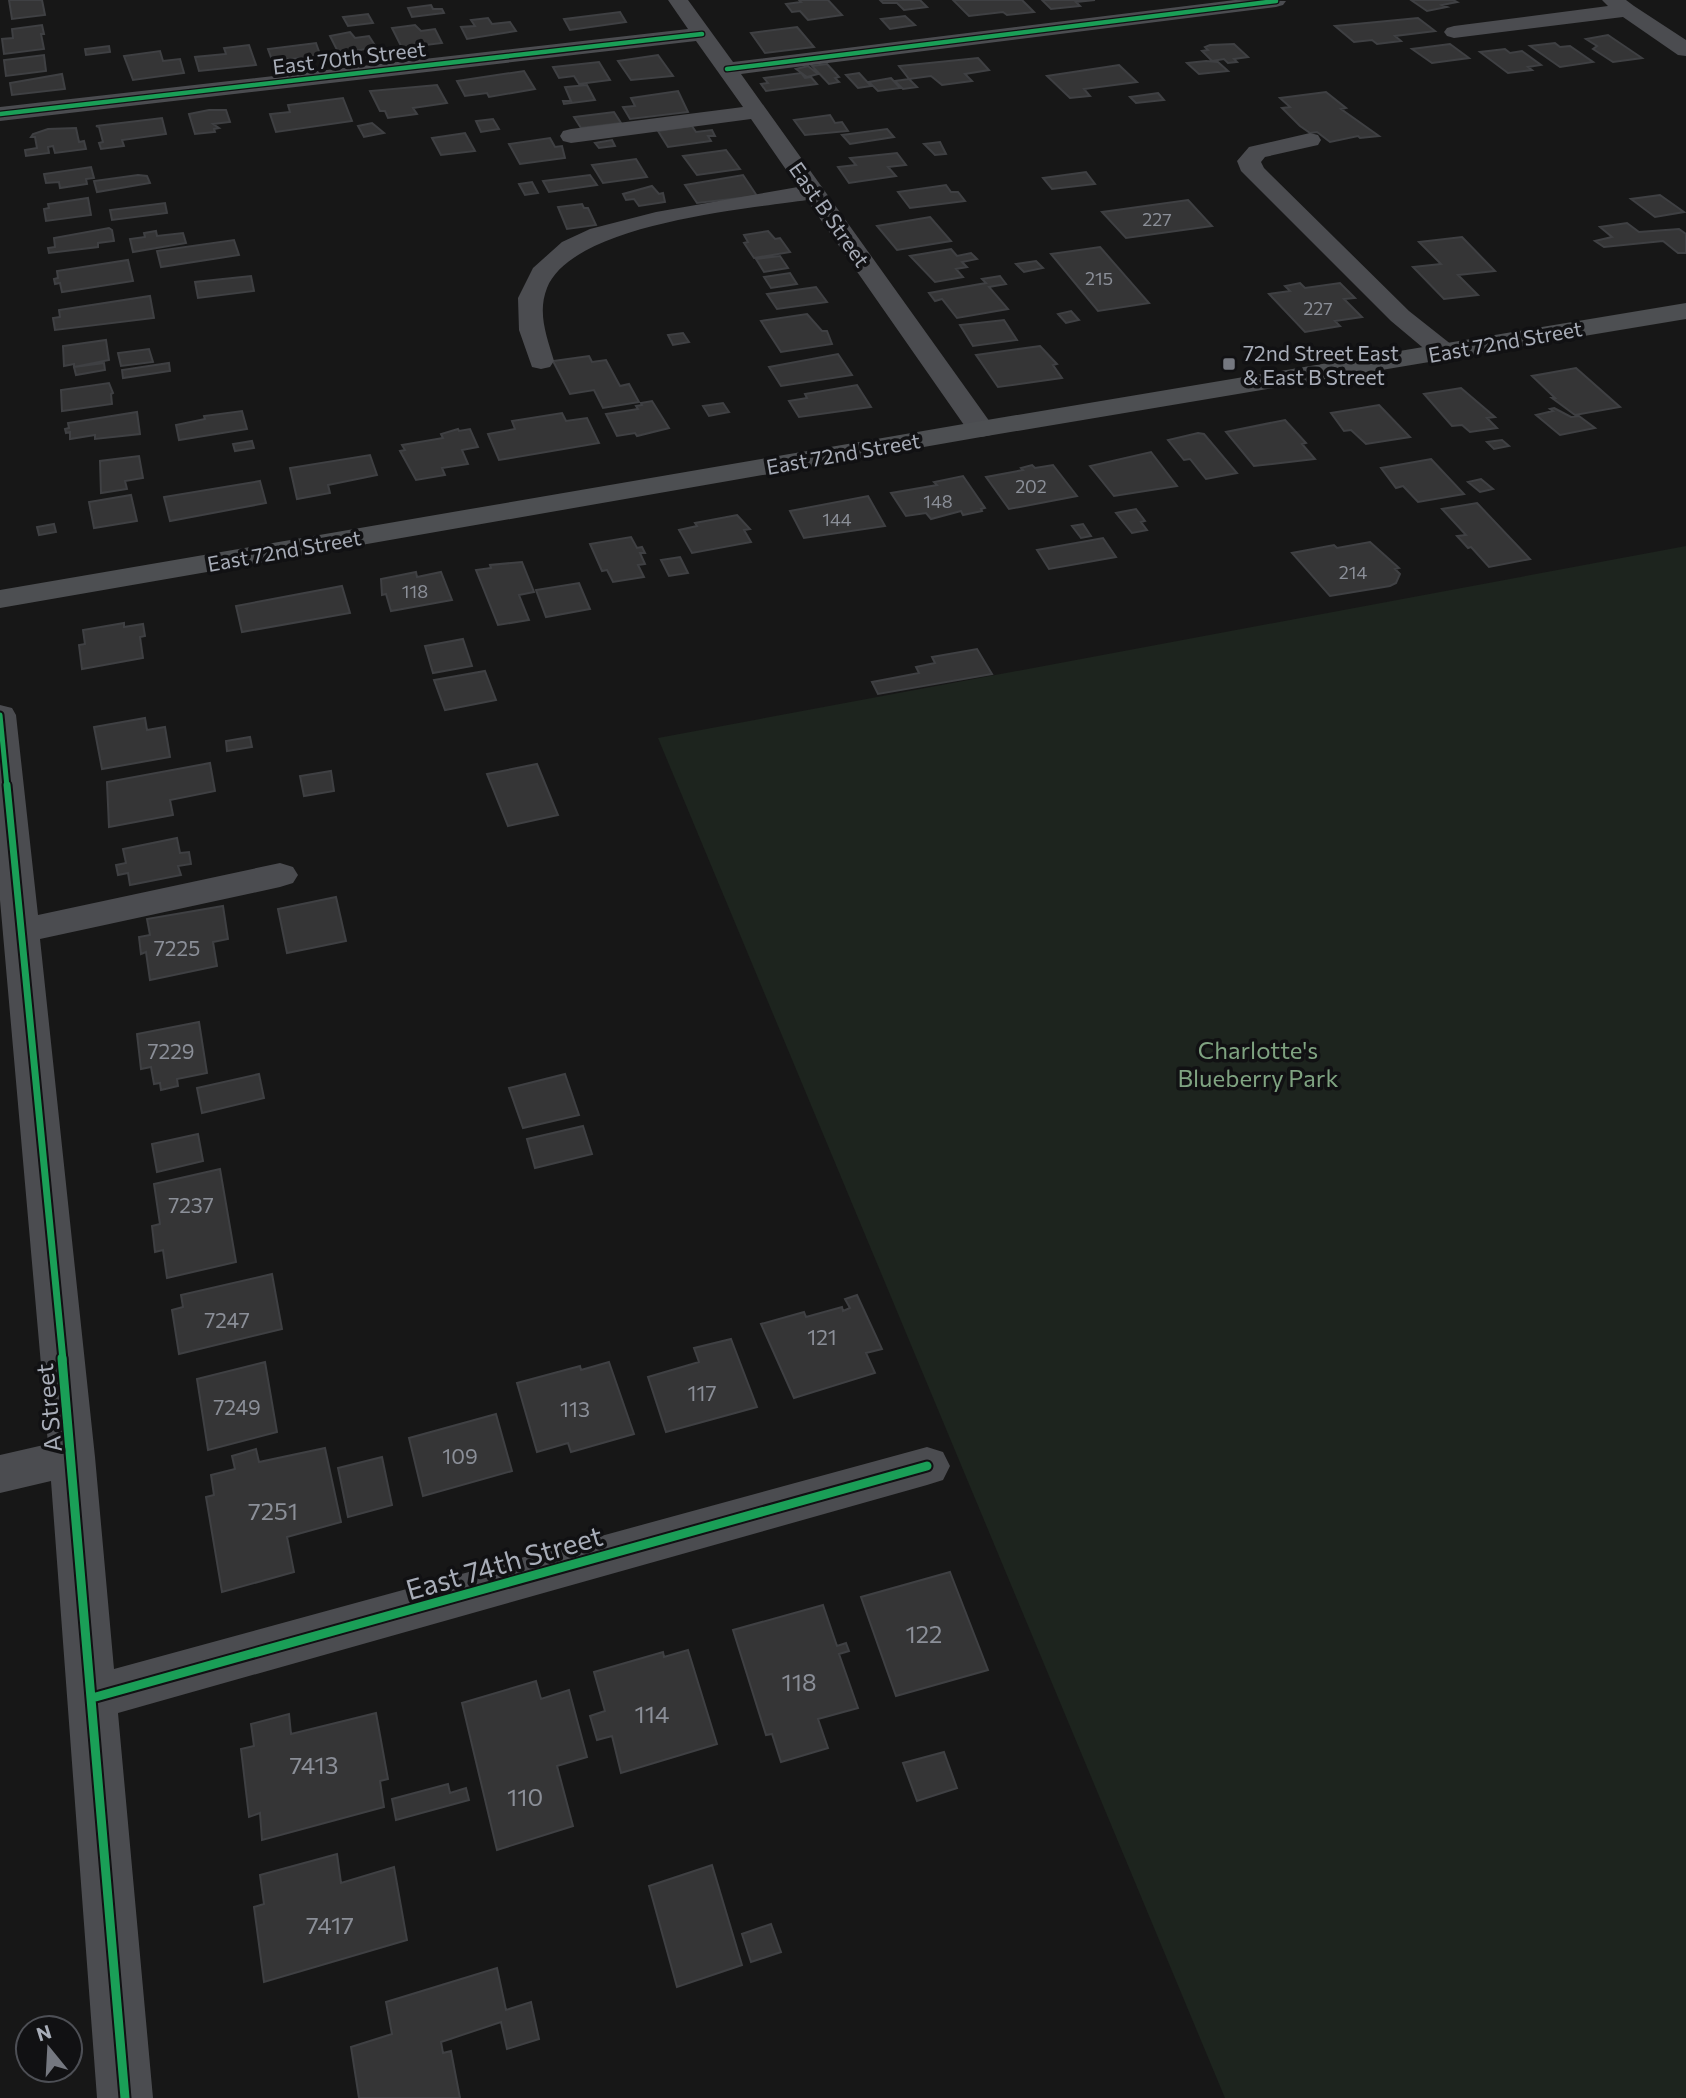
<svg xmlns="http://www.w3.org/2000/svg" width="1686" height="2098" viewBox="0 0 1686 2098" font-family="Commissioner,sans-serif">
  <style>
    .green { fill: #1d241e }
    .building { fill: #353536; stroke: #3f4043; stroke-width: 2 }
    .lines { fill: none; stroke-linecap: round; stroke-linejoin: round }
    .minor { fill: #4b4c50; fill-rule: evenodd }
    .major { fill: #4d4f52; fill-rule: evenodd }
    .cycleway-far3-casing { stroke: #111113; stroke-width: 7 }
    .cycleway-far2-casing { stroke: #111113; stroke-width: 9 }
    .cycleway-far1-casing { stroke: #111113; stroke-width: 11 }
    .cycleway-casing { stroke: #111113; stroke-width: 13 }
    .cycleway-far3 { stroke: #1a9f57; stroke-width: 4.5 }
    .cycleway-far2 { stroke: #1a9f57; stroke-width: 5 }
    .cycleway-far1 { stroke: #1a9f57; stroke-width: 7 }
    .cycleway { stroke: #1a9f57; stroke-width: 9 }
    .poi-dot { fill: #757880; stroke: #111113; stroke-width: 2.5 }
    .labels { text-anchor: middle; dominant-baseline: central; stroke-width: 7; stroke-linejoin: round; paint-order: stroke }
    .far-number-label { font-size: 18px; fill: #8b8f98 }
    .far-street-label { font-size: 21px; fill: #a8adb8; stroke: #111113 }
    .far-poi-label { font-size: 21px; fill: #a8adb8; stroke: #111113; text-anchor: start }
    .number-label { font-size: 21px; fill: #8b8f98 }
    .park-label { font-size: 24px; fill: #7fa381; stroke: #111113 }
    .street-label { font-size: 24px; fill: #a8adb8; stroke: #111113 }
    .near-number-label { font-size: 24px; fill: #8b8f98 }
    .near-street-label { font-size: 28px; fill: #a8adb8; stroke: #111113 }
  </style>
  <rect width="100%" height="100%" fill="#171717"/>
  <path class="green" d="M1686,546V2098H1225L658,738Z"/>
  <path class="building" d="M9,0H42L45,15L12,19Z
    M799,0H828L842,15L808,20L800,11L792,12L786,4L801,2Z
    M880,0H920L927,7L904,10L897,3H883Z
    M953,0H1022L1034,12L1007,15L1003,12L969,16Z
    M1042,0H1095L1076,2L1080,6L1051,9Z
    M1411,0H1453L1457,2L1442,5L1447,7L1427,11Z
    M431,5L433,9H442L444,13L412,17L408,8Z
    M620,12L626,22L570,30L564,19Z
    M368,14L373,23L348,26L343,17Z
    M905,16L915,25L890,29L881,19Z
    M488,18L492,24L510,22L516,31L467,39L461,27L475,26L471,20Z
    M1418,18L1435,31L1395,36L1401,41L1377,44L1372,40L1354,42L1335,26Z
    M42,25L44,34H41L44,49L4,54L2,39L13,38L12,29Z
    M415,25L421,31L435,29L442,43L402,48L392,28Z
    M797,27L814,47L765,53L751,33Z
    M350,32L355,38L369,36L376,47L339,54L330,36Z
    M1608,35L1642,58L1613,62L1593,49L1597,46L1586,39Z
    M316,43L321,57L272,60L268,49Z
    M1555,43L1560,47L1570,46L1593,62L1560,67L1530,46Z
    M1234,44L1248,57L1234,59L1237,62L1228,63L1224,59L1212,61L1202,51L1208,50L1205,47L1210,45Z
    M1450,44L1469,58L1432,63L1412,49Z
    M249,45L256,65L199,71L195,57L226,54L224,48Z
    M109,46L110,52L86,55L85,49Z
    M1505,49L1510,53L1522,51L1541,65L1528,67L1532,70L1508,73L1480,52Z
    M160,51L163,61L180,59L184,73L133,80L124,56Z
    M44,55L46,71L6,76L4,60Z
    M658,55L673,76L631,80L618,61Z
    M978,58L989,70L965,74L972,81L942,85L931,76L909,79L899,66Z
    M1206,61L1218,62L1228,71L1199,74L1187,63Z
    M599,62L610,80L579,84L574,76L559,78L553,67Z
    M827,64L839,77L835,78L839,82L829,84L812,66Z
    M1119,65L1137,82L1084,89L1090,96L1070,98L1047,76Z
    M808,66L818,74L807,77L796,69Z
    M524,71L535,89L489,97L487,93L465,96L457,81Z
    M801,73L805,78L811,77L817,84L766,91L761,84L768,83L764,78Z
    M859,73L871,86L858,88L846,75Z
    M62,74L65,89L12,95L10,83Z
    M891,78L900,88L878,91L869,82Z
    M909,79L917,87L903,89L895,81Z
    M437,85L447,103L413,108L417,114L388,118L385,111H380L370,91Z
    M587,85L595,100L564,104L563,101H571L565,87Z
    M678,91L688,112L630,119L623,107L635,106L631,98Z
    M1326,92L1346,108L1341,109L1379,136L1360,138L1358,136L1330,142L1317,132L1310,133L1300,126L1282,108L1290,107L1280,98Z
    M1158,93L1164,100L1136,103L1130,97Z
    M343,98L352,121L276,132L270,114L290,112L288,105Z
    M209,110H226L230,122L213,124L219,128L214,129L215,132L195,134L189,114Z
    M614,112L621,123L581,128L574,117Z
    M830,115L835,123L842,122L848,131L805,135L794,120Z
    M162,118L166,134L122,140L124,146L101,149L99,143L103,142L99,127L96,126Z
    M493,119L499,129L481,132L476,121Z
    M372,123L384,133L364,137L358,126Z
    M692,126L696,132L712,130L715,136H708L711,141L668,147L658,131Z
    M76,128L79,142L84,141L86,149L55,153L53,146L48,147L49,153L26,156L25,150L37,148L35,137H31L33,134L48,129Z
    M887,129L894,137L850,144L842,135Z
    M465,133L475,151L441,155L432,138Z
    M550,138L555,147L562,146L565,158L520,164L509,144Z
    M612,140L615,146L599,148L595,143Z
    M940,142L946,154L935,155L924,144Z
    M726,150L740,169L697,175L683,156Z
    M897,153L906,165L888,167L896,176L849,183L838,167L856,165L850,158Z
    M636,159L647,177L603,183L592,165Z
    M91,167L94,178L86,179L87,184L60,188L59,182L46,183L44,174Z
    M1086,172L1095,184L1052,189L1043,178Z
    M138,175L147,176L150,183L97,192L94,181Z
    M590,175L597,185L549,192L543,181Z
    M743,175L757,196L697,203L685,185Z
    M532,182L538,193L525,195L519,184Z
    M946,185L951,192H958L965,201L910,208L898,192Z
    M652,186L659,194L663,193L665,202L639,206L634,199L626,200L623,194Z
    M1660,195L1684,212L1655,217L1631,199Z
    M88,198L91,215L46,221L44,209L49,208L48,204Z
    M1188,200L1212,226L1126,238L1102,212Z
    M165,203L167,213L112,220L110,210Z
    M582,204L584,208H588L596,225L567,229L558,207Z
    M930,217L951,241L897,250L877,226Z
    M1627,223L1639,232L1679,229L1686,234V253H1678L1663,241L1604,247L1595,241L1612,237L1600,227Z
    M109,228L112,230L114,241L98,243V247L49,253L48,248L55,247L54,238Z
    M156,231L157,236L183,233L186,243L133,252L130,239L145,237L144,233Z
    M768,231L775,239L780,238L790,252L754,258L744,243L748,242L744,235Z
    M1462,237L1495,271L1458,275L1478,295L1444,299L1413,267L1441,264L1419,242Z
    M234,240L239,255L161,267L157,251Z
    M1100,247L1149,303L1098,311L1051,254Z
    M951,249L957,256L971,253L977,259L962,262L967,267L956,269L963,277L935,282L910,256Z
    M780,256L788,268L764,272L756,259Z
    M128,260L133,281L62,292L60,283L55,284L54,279L58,278L57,271Z
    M1036,261L1043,268L1024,272L1016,264Z
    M790,273L797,284L771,288L764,277Z
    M251,276L254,291L198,298L195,282Z
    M1000,276L1006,284L989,287L1008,309L957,318L942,299L935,301L929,293L986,283L982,279Z
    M1300,283L1305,288L1340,283L1355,298L1344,299L1362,317L1335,321L1340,326L1305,332L1269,294L1290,291L1285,286Z
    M816,287L827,302L777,309L767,294Z
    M150,296L154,318L55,330L53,318L60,317L59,310Z
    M1071,311L1079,320L1066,323L1058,314Z
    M807,314L822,331H827L832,344L781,352L761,321Z
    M1004,320L1017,340L973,346L960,325Z
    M683,333L689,342L673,345L668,335Z
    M106,340L109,360L74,367V364L64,366L63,346Z
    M1040,346L1057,364L1053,365L1062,378L998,387L976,355Z
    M149,349L153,362L121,366L118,353Z
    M838,354L852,375L781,386L769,367Z
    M589,356L592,362L606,360L620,386L629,384L639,402L603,408L594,390L570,394L553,361Z
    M104,363L105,370L76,375L74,367Z
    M169,363L170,371L123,378L122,370Z
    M1576,368L1620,407L1575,415L1552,398H1555L1532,376Z
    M109,383L113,393L111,394L112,404L62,411L61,390Z
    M857,385L871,407L799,417L789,401L807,398L805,394Z
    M1461,388L1495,417L1487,418L1497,428L1470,432L1462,425L1452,426L1424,394Z
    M652,401L669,428L637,436L635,433L617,436L606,414L638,409L636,406L642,405L641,403Z
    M723,403L729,412L709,416L703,406Z
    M1379,405L1410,437L1366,444L1351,430L1344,431L1331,413Z
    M1554,408L1571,417L1579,416L1595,428L1560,435L1536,415L1553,411L1550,409Z
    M242,411L247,429L179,440L176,425L205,419L204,416Z
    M137,412L140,434L95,439V435L70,439V432L66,433L65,429L69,428L68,423Z
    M562,413L566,421L587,418L599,443L499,460L488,434L515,429L512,421Z
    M1285,420L1306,443L1302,444L1315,459L1254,466L1226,432Z
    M458,429L459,431L470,429L478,447L462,450L468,464L442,468L445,475L416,480L400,451L405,450L402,445L443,438L441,434Z
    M1198,433L1204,434L1237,473L1206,479L1190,459L1184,460L1168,440Z
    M1502,440L1509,446L1494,449L1487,442Z
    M252,441L254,448L235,451L233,444Z
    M1151,452L1177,486L1114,496L1090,466Z
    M370,455L377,475L328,485L330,493L297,499L290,468Z
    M139,456L143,478L125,481L127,489L101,493L100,461Z
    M1431,459L1464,494L1418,502L1403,486L1396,488L1381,468Z
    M1032,465L1035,468L1053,465L1077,496L1009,509L986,477L1023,470L1021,468Z
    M963,476L985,508L981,509L982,511L963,515L961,511L931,519L926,513L906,516L891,493L937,485L934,482Z
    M1481,479L1493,489L1480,492L1468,482Z
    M260,481L266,503L170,521L164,497Z
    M131,495L137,521L94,528L89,502Z
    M868,496L885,526L804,538L790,511Z
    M1477,503L1530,559L1489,567L1471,547L1468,548L1457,536L1466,535L1442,509Z
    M1136,509L1145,521L1141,522L1147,530L1132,533L1116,513Z
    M737,515L750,529L744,530L751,542L692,553L679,530L697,526L695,523Z
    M54,524L56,532L39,535L37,527Z
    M1083,524L1091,536L1081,538L1072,526Z
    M631,537L637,548L642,547L645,553H640L645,564L638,565L644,577L613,582L607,570L602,571L590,544Z
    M1103,538L1116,557L1049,569L1037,550Z
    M1370,542L1399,568L1395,569L1400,574L1396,583L1390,586L1330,596L1292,553L1334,545L1337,548Z
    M680,557L688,573L669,576L661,560Z
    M522,562L534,592L519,595L529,620L498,625L476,570L491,568L490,565Z
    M416,572L417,577L441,572L452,600L391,611L386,594L382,595L381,579Z
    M579,583L590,609L546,617L536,590Z
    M342,586L350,613L242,632L236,606Z
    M124,623V627L143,624L145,636L140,637L143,658L82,669L79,645L85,644L83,630Z
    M463,639L472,666L433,673L425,646Z
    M977,649L992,674L878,694L872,682L919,673L916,667L935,663L932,657Z
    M485,671L496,700L445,710L434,680Z
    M145,718L147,730L165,727L170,757L102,769L94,727Z
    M250,737L252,747L227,751L226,741Z
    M210,763L215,791L170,800L173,815L109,827L107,782Z
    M537,764L558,815L508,826L487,774Z
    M331,771L334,791L304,796L300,776Z
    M177,838L180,853L189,852L191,864L178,866L181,875L130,885L128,873L118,875L116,865L126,863L123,849Z
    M336,897L346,941L287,953L278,909Z
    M223,906L228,939L213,942L217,966L150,980L146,952L141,954L139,937L150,935L147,919Z
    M199,1022L207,1073L177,1079L178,1086L161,1090L160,1083L154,1084L151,1067L141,1069L137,1034Z
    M259,1074L264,1098L202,1113L197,1088Z
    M565,1074L579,1115L523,1128L509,1088Z
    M583,1126L592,1154L535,1168L527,1139Z
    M198,1134L203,1161L157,1172L152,1144Z
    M220,1169L236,1262L167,1278L163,1250L155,1252L152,1226L160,1224L154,1184Z
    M272,1274L282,1329L179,1354L172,1310L183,1307L181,1295Z
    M857,1295L882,1349L866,1353L875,1373L794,1398L761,1324L804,1312L806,1317L842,1307L843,1311L850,1308L845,1299Z
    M731,1339L757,1407L666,1432L648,1377L699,1362L694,1348Z
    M265,1362L277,1432L208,1450L197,1379Z
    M609,1362L634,1434L571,1452L568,1443L537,1452L517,1383L580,1366L581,1370Z
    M496,1414L512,1471L423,1496L409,1438Z
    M325,1448L341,1522L287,1537L294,1572L222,1592L206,1497L214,1495L211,1475L235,1469L232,1456L256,1449L259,1462Z
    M382,1457L392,1505L348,1517L338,1468Z
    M950,1572L988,1670L896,1696L861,1597Z
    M823,1605L837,1646L846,1643L849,1651L839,1654L858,1708L818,1719L828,1748L781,1762L772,1734L766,1735L733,1630Z
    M688,1650L717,1744L621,1773L612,1736L597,1740L590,1716L605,1711L594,1672L663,1652L664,1657Z
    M536,1681L541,1699L569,1690L587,1757L557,1766L573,1826L497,1850L462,1703Z
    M376,1713L388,1779L380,1781L384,1807L262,1840L260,1813L249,1817L241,1749L254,1746L251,1724L289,1714L291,1734Z
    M944,1752L957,1788L917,1801L903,1763Z
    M448,1784L450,1793L466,1788L469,1800L396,1820L392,1799Z
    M337,1854L341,1883L394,1867L407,1940L264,1982L254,1907L264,1904L260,1875Z
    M712,1865L742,1965L677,1987L649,1886Z
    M771,1924L781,1952L751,1962L742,1934Z
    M497,1968L506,2010L531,2002L539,2039L507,2049L501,2022L441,2042L443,2053L451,2051L460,2098H359L351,2047L392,2034L386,2002Z"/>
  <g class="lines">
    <path class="minor" d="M668,0H688L733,62L1235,0L1286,1L1283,5L1276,7L741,74L995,429L991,435L981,437L971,435L807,200C746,209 572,224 547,288C537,313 547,337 554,361L550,367L541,369L532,367L519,330L518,298L533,268L562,242L590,229L656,212L798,187L751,119L571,143L563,141L560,136L563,131L571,129L743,107L696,41L0,121V107L688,29Z
      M1602,0H1626L1634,6L1686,40V56L1678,55L1623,17L1454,38L1447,36L1444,32L1447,28L1454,26L1608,6Z
      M1310,133L1318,135L1321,140L1318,145L1265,157L1261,162L1264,168L1409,311L1452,345L1456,351L1452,357L1443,359L1434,357L1391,321L1241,171L1237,161L1249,147Z
      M0,705L12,708L16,715L38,915L280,863L293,867L298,875L293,883L280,887L40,939L95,1457L114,1669L927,1447L943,1452L950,1466L943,1480L927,1485L118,1713L153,2098H97L51,1481L0,1493V1455L48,1444L0,900Z"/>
    <path class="major" d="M1686,303V319L981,437L0,608V590L981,421Z"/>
    <g class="cycleway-far3-casing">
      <path id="cycleway-far3" d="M727,69L1276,1
        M0,114L702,34"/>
    </g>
    <g class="cycleway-far2-casing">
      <path id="cycleway-far2" d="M0,715L7,787"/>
    </g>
    <g class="cycleway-far1-casing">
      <path id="cycleway-far1" d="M7,785L63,1360"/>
    </g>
    <g class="cycleway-casing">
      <path id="cycleway" d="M62,1358L125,2098
        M92,1698L927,1466"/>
    </g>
    <use href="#cycleway-far3" class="cycleway-far3"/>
    <use href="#cycleway-far2" class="cycleway-far2"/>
    <use href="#cycleway-far1" class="cycleway-far1"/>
    <use href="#cycleway" class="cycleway"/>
  </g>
  <rect class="poi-dot" x="1222" y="357" width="14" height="14" rx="3.5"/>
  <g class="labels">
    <g class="far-number-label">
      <text x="1157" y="219">227</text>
      <text x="1099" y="278">215</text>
      <text x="1318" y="308">227</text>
      <text x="1031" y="486">202</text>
      <text x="938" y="501">148</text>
      <text x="837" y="519">144</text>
      <text x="1353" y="572">214</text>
      <text x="415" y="591">118</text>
    </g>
    <g class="far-street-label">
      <text transform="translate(349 57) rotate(-7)">East 70th Street</text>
      <text transform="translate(830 214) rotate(55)">East B Street</text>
      <text transform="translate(1505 341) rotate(-10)">East 72nd Street</text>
      <text transform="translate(843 453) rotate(-10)">East 72nd Street</text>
      <text transform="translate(284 550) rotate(-10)">East 72nd Street</text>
    </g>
    <g class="far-poi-label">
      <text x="1243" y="352">72nd Street East<tspan x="1243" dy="24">&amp; East B Street</tspan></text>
    </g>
    <g class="number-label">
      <text x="177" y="947">7225</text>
      <text x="171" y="1050">7229</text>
      <text x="191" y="1204">7237</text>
      <text x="227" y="1319">7247</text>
      <text x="822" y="1336">121</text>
      <text x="702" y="1392">117</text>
      <text x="237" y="1406">7249</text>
      <text x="575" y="1408">113</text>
      <text x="460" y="1455">109</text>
    </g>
    <g class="park-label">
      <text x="1258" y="1049">Charlotte's<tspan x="1258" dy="28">Blueberry Park</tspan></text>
    </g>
    <g class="street-label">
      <text transform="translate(48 1408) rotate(-96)">A Street</text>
    </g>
    <g class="near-number-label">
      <text x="273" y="1510">7251</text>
      <text x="924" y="1633">122</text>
      <text x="799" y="1681">118</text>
      <text x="652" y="1713">114</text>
      <text x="314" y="1764">7413</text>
      <text x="525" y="1796">110</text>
      <text x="330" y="1924">7417</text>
    </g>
    <g class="near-street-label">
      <text transform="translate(504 1562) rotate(-16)">East 74th Street</text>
    </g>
  </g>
  <g transform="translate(49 2049) rotate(342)"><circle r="33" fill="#111113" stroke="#4d4f55" stroke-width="2"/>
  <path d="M0-5L12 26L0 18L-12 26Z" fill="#757880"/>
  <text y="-10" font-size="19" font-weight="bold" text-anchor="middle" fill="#a8adb8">N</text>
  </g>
</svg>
